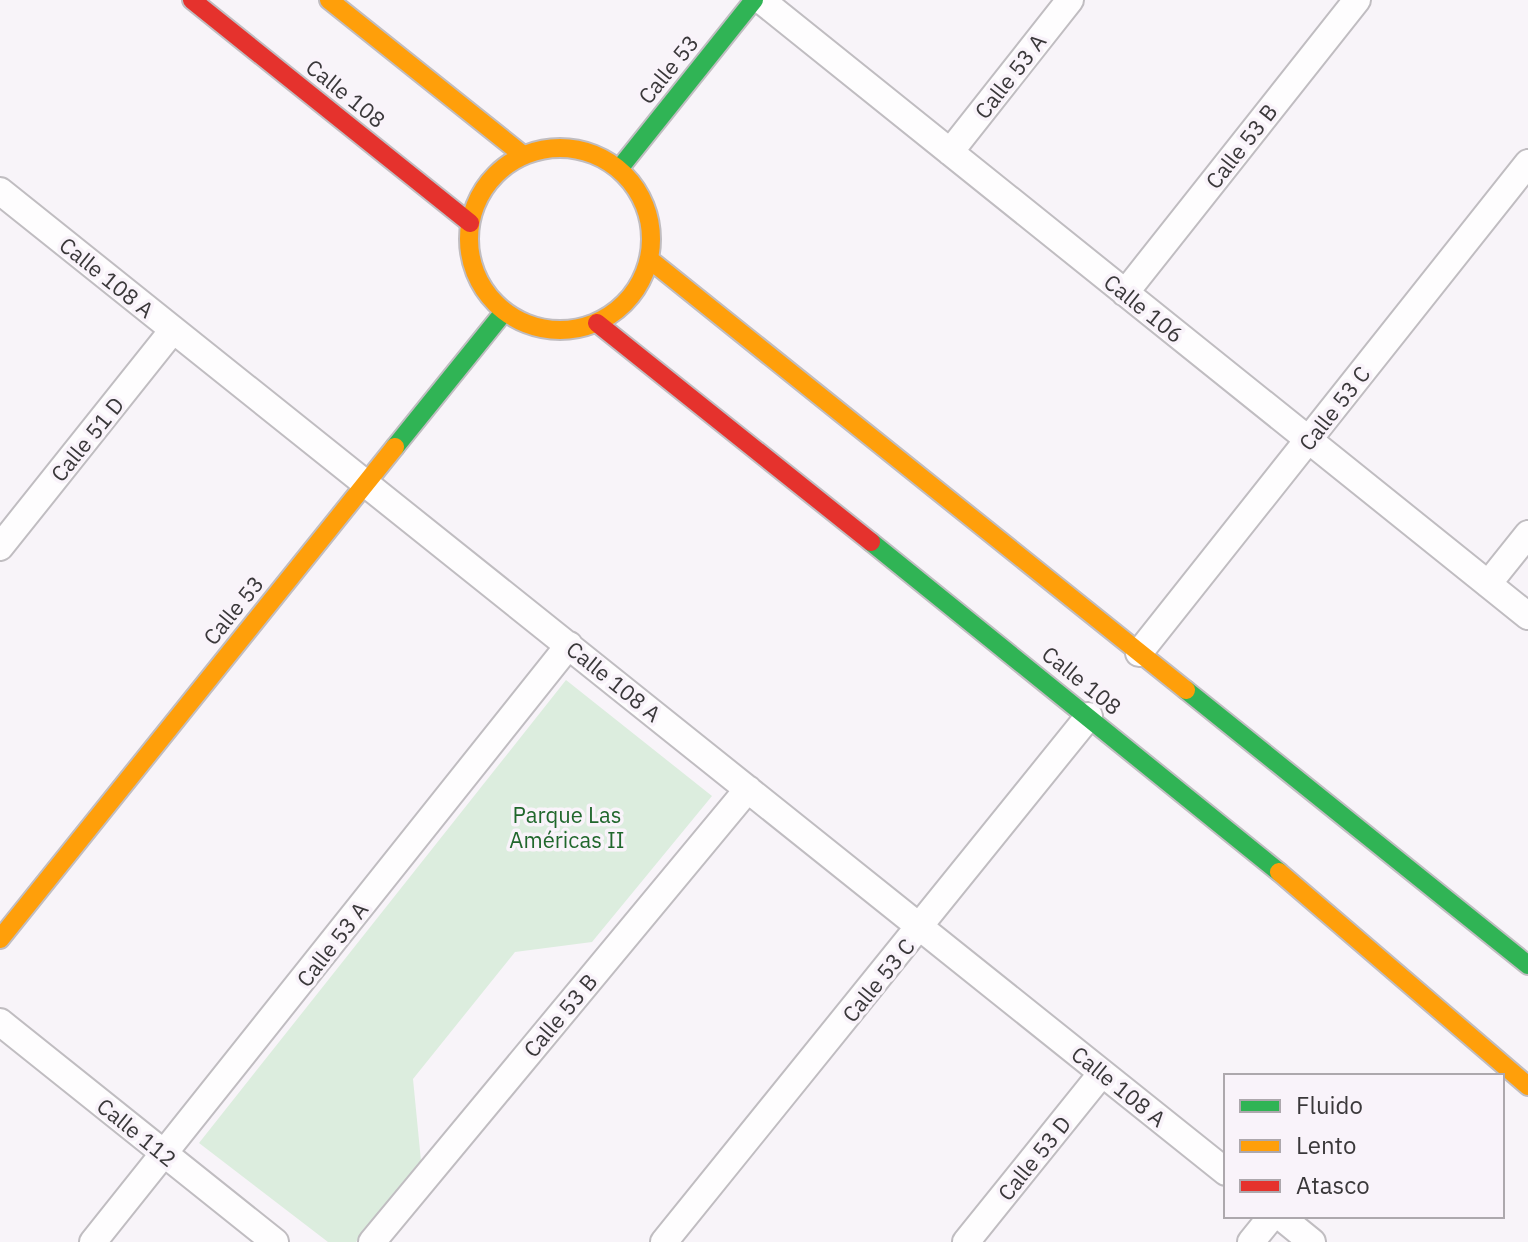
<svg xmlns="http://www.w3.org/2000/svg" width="1528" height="1242" viewBox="0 0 1528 1242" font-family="'IBM Plex Sans',sans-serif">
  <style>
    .green { fill: #dcedde }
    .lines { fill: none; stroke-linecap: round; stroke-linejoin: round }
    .street-casing { stroke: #c0bdc1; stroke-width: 30 }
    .fast-casing { stroke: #c0bdc1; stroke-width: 22 }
    .slow-casing { stroke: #c0bdc1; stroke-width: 22 }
    .jam-casing { stroke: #c0bdc1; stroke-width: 22 }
    .street { stroke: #fefdfe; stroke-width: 26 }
    .fast { stroke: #30b455; stroke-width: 18 }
    .slow { stroke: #ff9f0a; stroke-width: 18 }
    .jam { stroke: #e5322d; stroke-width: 18 }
    .labels { text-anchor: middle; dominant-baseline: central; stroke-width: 7; stroke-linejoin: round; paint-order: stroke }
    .street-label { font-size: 22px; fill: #3a383a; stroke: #f9f3fa }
    .park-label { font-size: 22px; fill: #20672c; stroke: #f9f3fa }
  </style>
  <rect width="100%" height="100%" fill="#f8f4f9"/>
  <path class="green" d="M566,680L712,796L592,942L515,952L413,1079L421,1161L356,1242H328L199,1143Z"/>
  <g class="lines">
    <g class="street-casing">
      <path id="street" d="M761,0L1528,616
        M950,152L1070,0
        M0,191L1226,1172
        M1125,293L1357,0
        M0,547L173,330
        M1488,584L1528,534
        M1139,653L1528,163
        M0,1022L275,1242
        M1280,1216L1312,1242
        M93,1242L569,645
        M372,1242L748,789
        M664,1242L1089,716
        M966,1242L1102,1073
        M1251,1242L1272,1216"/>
    </g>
    <g class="fast-casing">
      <path id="fast" d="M619,169L754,0
        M395,447L504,312
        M871,542L1279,872
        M1186,690L1528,965"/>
    </g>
    <g class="slow-casing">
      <path id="slow" d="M329,0L523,155
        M469 239a91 91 0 1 1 182 0a91 91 0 1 1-182 0Z
        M649,259L1186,690
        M1279,872L1528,1086
        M0,939L395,447"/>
    </g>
    <g class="jam-casing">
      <path id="jam" d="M192,0L470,223
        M597,323L871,542"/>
    </g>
    <use href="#street" class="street"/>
    <use href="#fast" class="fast"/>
    <use href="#slow" class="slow"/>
    <use href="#jam" class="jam"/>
  </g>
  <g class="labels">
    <g class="street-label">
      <text transform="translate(668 69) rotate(-51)">Calle 53</text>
      <text transform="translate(1010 76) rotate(-52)">Calle 53 A</text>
      <text transform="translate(346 93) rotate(39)">Calle 108</text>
      <text transform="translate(1241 146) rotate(-52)">Calle 53 B</text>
      <text transform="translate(107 277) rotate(39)">Calle 108 A</text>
      <text transform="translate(1144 308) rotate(39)">Calle 106</text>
      <text transform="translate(1334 408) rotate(-52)">Calle 53 C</text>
      <text transform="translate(87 439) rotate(-51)">Calle 51 D</text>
      <text transform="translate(233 610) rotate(-51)">Calle 53</text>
      <text transform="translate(1082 680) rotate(39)">Calle 108</text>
      <text transform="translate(614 681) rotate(39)">Calle 108 A</text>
      <text transform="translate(332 944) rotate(-52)">Calle 53 A</text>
      <text transform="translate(878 980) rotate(-51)">Calle 53 C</text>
      <text transform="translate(560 1015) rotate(-50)">Calle 53 B</text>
      <text transform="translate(1119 1086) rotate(39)">Calle 108 A</text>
      <text transform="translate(137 1132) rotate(39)">Calle 112</text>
      <text transform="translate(1034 1158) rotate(-51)">Calle 53 D</text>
    </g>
    <g class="park-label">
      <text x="567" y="814">Parque Las<tspan x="567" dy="25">Américas II</tspan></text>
    </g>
  </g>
  <rect x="1224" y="1074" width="280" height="144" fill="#f9f3fa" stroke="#ada8ad" stroke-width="2"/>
  <rect x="1240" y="1100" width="40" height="12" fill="#30b455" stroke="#ada8ad" stroke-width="2"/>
  <text x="1296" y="1114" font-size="24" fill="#3a383a">Fluido</text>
  <rect x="1240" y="1140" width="40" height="12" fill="#ff9f0a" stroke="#ada8ad" stroke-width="2"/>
  <text x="1296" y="1154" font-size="24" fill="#3a383a">Lento</text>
  <rect x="1240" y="1180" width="40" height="12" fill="#e5322d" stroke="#ada8ad" stroke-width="2"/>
  <text x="1296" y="1194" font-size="24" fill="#3a383a">Atasco</text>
</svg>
